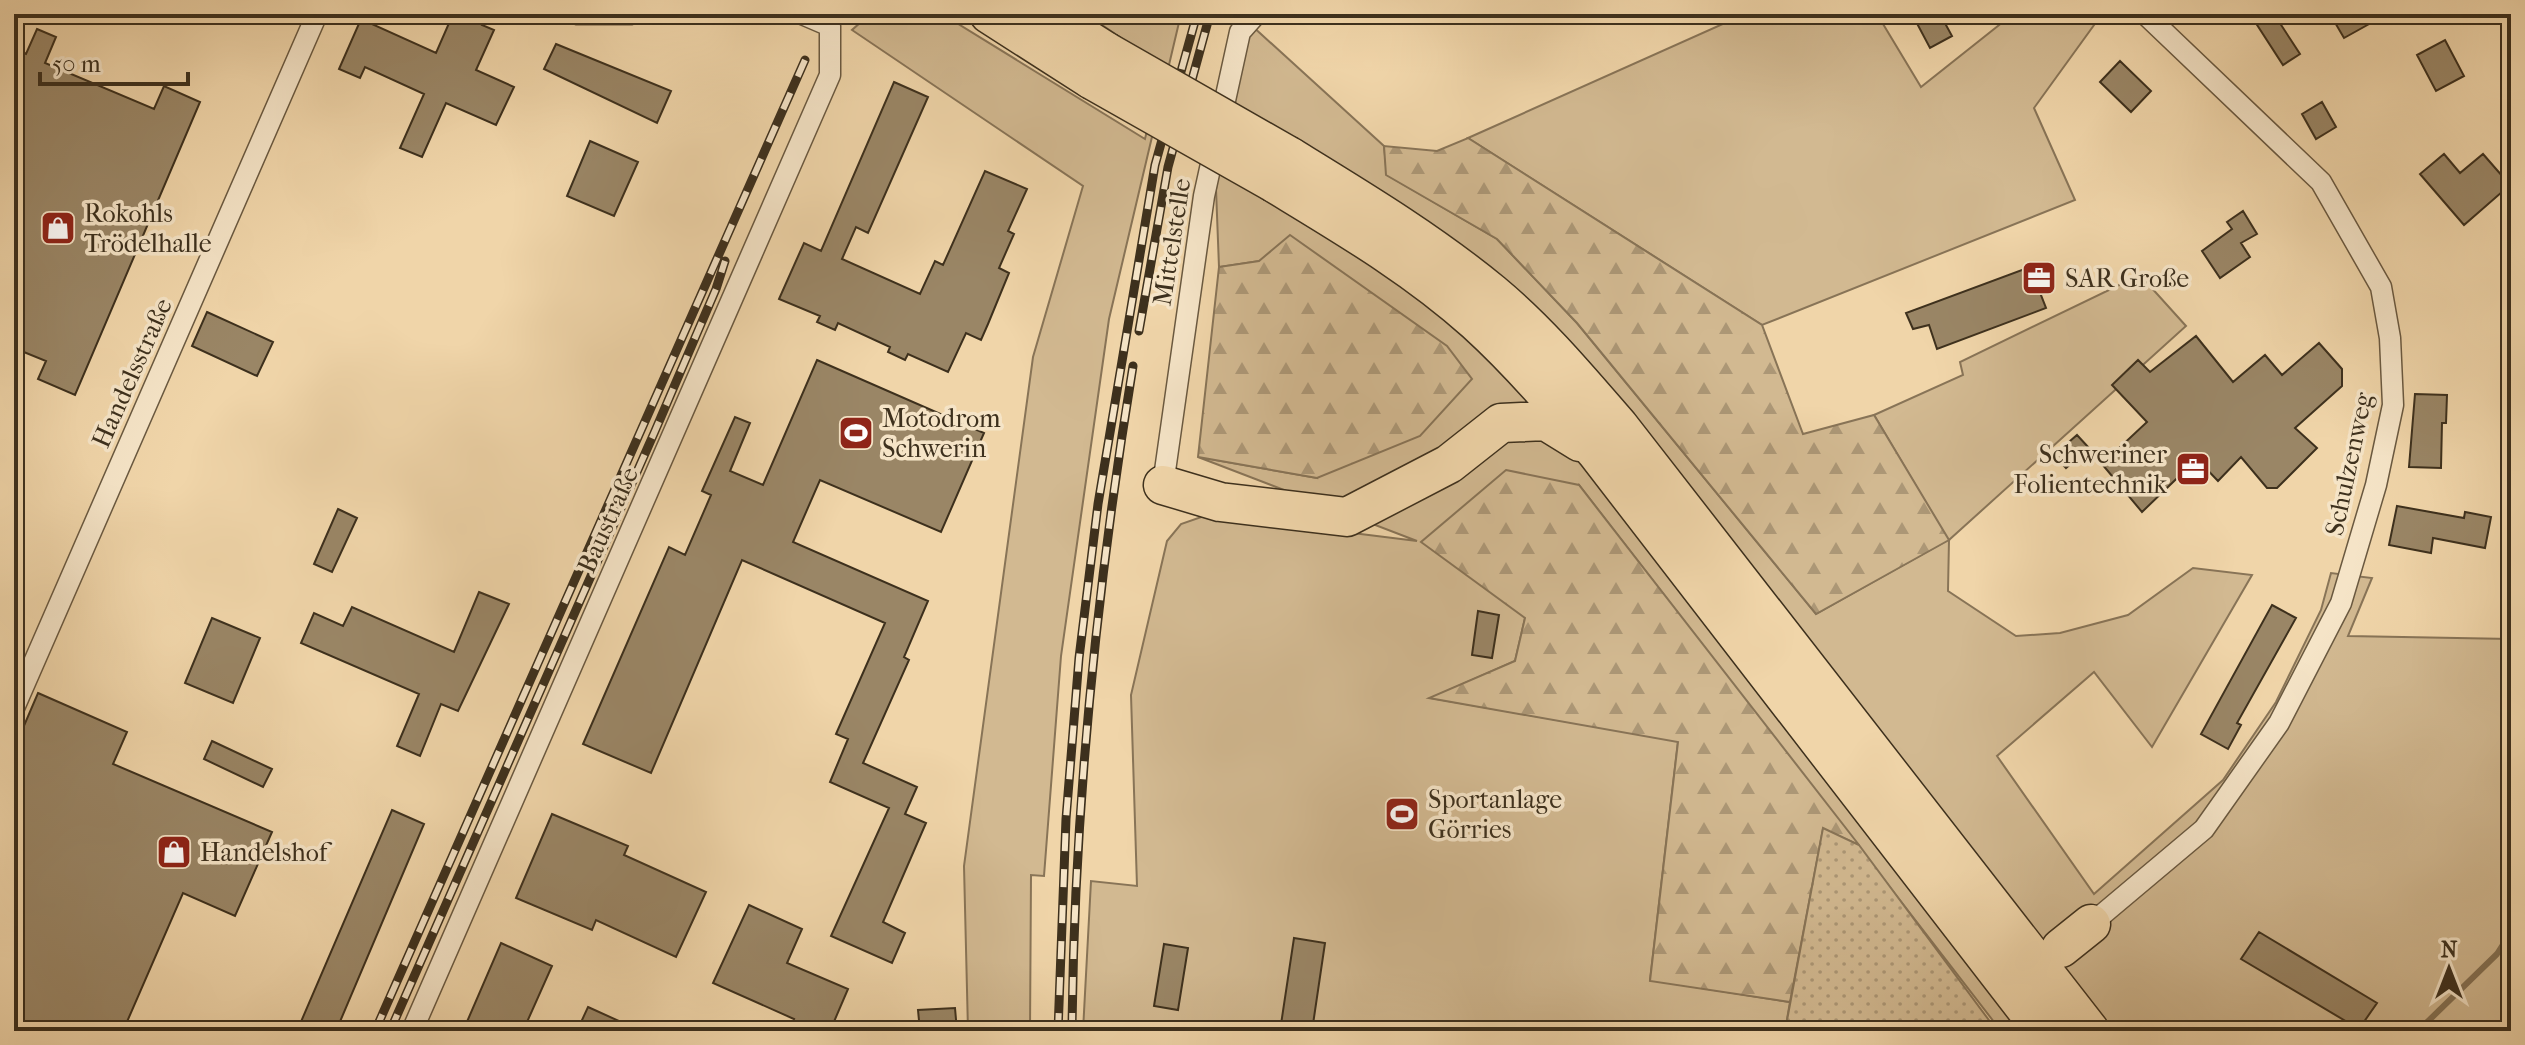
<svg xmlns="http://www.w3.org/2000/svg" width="2525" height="1045" viewBox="0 0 2525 1045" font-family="'IM FELL French Canon',serif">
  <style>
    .green { fill: #d2b991; stroke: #887457; stroke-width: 2 }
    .forest { fill: url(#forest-firs); stroke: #887457; stroke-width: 2 }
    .garden { fill: url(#garden-dots); stroke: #887457; stroke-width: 2 }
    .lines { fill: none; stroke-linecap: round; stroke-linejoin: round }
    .stream { stroke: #847154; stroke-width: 6 }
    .building { fill: #9a8666; stroke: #3d301d; stroke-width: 2 }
    .street-casing { stroke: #6a5940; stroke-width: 23 }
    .highway-casing { stroke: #3d301d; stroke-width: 41 }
    .street { stroke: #f5e4c7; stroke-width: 20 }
    .highway { stroke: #f0d5a9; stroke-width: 38 }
    .rail-casing { stroke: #3d301d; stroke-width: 9 }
    .rail { stroke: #f5e4c7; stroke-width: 6; stroke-dasharray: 18; stroke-linecap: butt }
    .highway-bridge-casing { stroke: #3d301d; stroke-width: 41; stroke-linecap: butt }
    .highway-bridge { stroke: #f0d5a9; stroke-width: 38 }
    .labels { text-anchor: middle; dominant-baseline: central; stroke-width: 7; stroke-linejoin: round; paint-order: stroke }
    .poi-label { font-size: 26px; fill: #3d301d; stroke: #f5e4c7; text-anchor: start }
    .street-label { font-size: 26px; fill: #3d301d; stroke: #f5e4c7 }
  </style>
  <defs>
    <pattern id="forest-firs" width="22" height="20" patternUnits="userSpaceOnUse" patternTransform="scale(2)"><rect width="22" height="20" fill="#d2b991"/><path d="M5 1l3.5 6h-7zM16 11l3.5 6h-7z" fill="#ac9776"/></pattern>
    <pattern id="garden-dots" width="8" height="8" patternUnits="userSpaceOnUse" patternTransform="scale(2)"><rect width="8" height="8" fill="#d2b991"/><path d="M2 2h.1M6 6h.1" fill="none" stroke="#ac9776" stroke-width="1.8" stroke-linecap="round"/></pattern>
  </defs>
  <rect width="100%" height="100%" fill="#f0d5a9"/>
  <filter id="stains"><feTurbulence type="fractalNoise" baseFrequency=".0025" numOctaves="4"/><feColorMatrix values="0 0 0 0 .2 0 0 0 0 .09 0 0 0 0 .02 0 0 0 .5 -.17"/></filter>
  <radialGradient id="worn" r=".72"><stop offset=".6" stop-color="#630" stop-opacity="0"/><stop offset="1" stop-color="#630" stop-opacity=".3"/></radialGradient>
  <path class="green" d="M870,14H942L1145,139L1162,66L1086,14H1181L1109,319L1061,656L1044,876L1031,875L1030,1031H968L964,866L1033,357L1083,186L852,30Z
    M1239,14L1384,146L1387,175L1497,239L1577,323L1816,614L1948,540L1874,415L1963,375L1960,362L2140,275L2186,326L1949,540L1948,591L2016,636L2060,633L2128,615L2193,568L2252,575L2152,747L2094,672L1997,756L2094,894L2223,780L2276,702L2321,610L2331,573L2372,578L2348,636L2511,639V966L2506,974L2511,980V1031H2001L1579,485L1525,618L1515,661L1431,698L1678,741L1650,980L1790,1002L1785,1031H1083L1091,881L1137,886L1131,695L1167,541L1181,524L1207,515L1417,541L1198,457L1317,478L1259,261L1219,267L1216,189Z
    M1745,14H1877L1921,87L2013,14H2102L2034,108L2075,200L1762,325L1468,138Z"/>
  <path class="forest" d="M1468,138L1762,325L1803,434L1874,415L1949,540L1816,614L1577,323L1497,239L1386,175L1384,146L1437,151Z
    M1290,235L1447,346L1472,379L1420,436L1317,478L1198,457L1219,267L1259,261Z
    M1506,470L1579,485L1859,845L1823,829L1790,1002L1650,981L1678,742L1429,698L1515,661L1525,618L1421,542Z"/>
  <path class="garden" d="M1823,828L1859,845L1997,1031H1785Z"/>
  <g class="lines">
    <path class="stream" d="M2418,1031L2497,954L2511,932"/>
  </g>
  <path class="building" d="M453,14H487L482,25L494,30L476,70L514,87L496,125L446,103L422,157L400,148L424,94L365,67L360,78L339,69L361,19L436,53Z
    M1912,14H1940L1952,36L1930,48Z
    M2250,14H2274L2300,54L2283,65Z
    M2330,14H2387L2344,38Z
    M37,29L56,37L45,63L154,109L164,86L200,102L75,395L38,379L46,361L14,348V49L26,54Z
    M2445,40L2464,76L2436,91L2417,55Z
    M556,44L671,91L657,123L544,69Z
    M2120,61L2151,91L2131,112L2100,82Z
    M894,82L928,97L868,233L856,227L842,259L920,294L935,261L943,265L985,171L1027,189L1008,231L1014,234L999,268L1009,273L988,324L981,340L966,333L948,372L908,354L905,360L888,352L890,347L838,323L835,330L817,322L820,316L779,299L804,243L821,251Z
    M2322,102L2336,127L2316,139L2302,114Z
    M590,141L638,162L614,216L567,196Z
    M2444,154L2460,173L2483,154L2510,185L2464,225L2420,174Z
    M2243,211L2257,234L2241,243L2250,257L2220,278L2202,251L2232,229L2227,222Z
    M2030,267L2046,308L1937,349L1929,325L1913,329L1906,313Z
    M207,312L273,342L257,376L192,346Z
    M2196,336L2233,382L2265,355L2282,375L2319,343L2342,369V386L2295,428L2317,448L2277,488H2267L2241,457L2218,481L2197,459L2142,512L2102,464L2147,422L2112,385L2138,360L2150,372Z
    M817,360L984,433L941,532L820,480L793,542L928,601L904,657L909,660L863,763L917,787L905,814L926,823L883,922L905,933L892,963L831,936L889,808L830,782L848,739L836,734L885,623L742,560L651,773L583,744L669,547L685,555L711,495L702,491L735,417L750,423L730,471L763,485Z
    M2415,394L2447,395L2446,423H2442L2441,468L2409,467Z
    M2077,435L2089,448L2066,468L2054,455Z
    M2397,506L2464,518L2465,512L2491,517L2485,548L2433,538L2431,553L2389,545Z
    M338,509L357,518L332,572L314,564Z
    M479,592L509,604L458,711L441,704L420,756L397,746L419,694L301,643L314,613L343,626L352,607L454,652Z
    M2272,605L2296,618L2237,723L2241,725L2228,749L2201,734Z
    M1478,611L1499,615L1492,658L1472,655Z
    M212,618L260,638L233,703L185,683Z
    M38,693L127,732L113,764L272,832L235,916L183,893L123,1031H14V749Z
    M212,741L272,769L263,787L204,759Z
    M392,810L424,824L336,1031H297Z
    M552,814L628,846L624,855L706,892L676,957L596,920L592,930L516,898Z
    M749,905L802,929L787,963L848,989L830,1031H807L791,1024L794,1019L713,983Z
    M2259,932L2377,1003L2359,1029L2241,959Z
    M1294,938L1325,943L1312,1031H1280Z
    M501,943L552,966L523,1031H463Z
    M1164,944L1188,948L1178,1010L1154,1006Z
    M588,1007L641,1031H577Z
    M955,1008L957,1031H920L918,1010Z"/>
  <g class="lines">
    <g class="street-casing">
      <path id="street" d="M578,14H630
        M1163,485L1204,196L1240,32L1256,14
        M14,708L317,14
        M2091,924L2204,829L2279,723L2341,603L2376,485L2393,405L2390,338L2381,287L2321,182L2145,14
        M412,1031L830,75V26L802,14"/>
    </g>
    <g class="highway-casing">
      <path id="highway" d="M989,14L1092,80
        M1047,14L1107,52
        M1289,156C1359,199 1429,241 1492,293C1539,332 1579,380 1619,426L2090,1031
        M1274,183C1343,225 1415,267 1476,322C1520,362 1558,407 1596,452L2043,1031
        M1163,485L1220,502L1347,517L1449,464L1501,423L1546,421L1580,442
        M2061,948L2091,924"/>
    </g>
    <use href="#street" class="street"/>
    <use href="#highway" class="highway"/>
    <g class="rail-casing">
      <path id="rail" d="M1139,331L1168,167L1210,14
        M375,1031L805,60
        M390,1031L655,431L716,289L725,261
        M1058,1031L1066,819L1079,658L1098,504L1155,165L1197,14
        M1072,1031C1074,809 1097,586 1133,366"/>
    </g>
    <use href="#rail" class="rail"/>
    <g class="highway-bridge-casing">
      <path id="highway-bridge" d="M1107,52L1289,156
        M1092,80L1274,183"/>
    </g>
    <use href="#highway-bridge" class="highway-bridge"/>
  </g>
  <defs>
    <g id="shop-square" transform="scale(1.8)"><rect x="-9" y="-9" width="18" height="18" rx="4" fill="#8f2418" stroke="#f5e4c7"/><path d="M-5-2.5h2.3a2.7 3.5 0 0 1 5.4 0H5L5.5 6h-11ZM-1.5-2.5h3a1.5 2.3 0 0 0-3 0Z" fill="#fff"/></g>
    <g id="office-square" transform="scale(1.8)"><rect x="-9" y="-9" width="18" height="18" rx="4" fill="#8f2418" stroke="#f5e4c7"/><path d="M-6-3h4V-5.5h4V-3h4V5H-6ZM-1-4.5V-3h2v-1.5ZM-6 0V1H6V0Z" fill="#fff"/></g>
    <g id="stadium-square" transform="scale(1.8)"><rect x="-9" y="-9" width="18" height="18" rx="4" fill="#8f2418" stroke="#f5e4c7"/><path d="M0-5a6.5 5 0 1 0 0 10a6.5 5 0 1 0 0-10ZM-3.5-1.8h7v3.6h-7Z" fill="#fff"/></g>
  </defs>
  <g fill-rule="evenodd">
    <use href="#shop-square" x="58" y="228"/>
    <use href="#office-square" x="2039" y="278"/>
    <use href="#stadium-square" x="856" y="433"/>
    <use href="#office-square" x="2193" y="469"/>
    <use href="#stadium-square" x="1402" y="814"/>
    <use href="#shop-square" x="174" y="852"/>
  </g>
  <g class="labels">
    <g class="poi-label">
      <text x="84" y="213">Rokohls<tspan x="84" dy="30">Trödelhalle</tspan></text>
      <text x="2065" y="278">SAR Große</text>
      <text x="882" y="418">Motodrom<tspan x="882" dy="30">Schwerin</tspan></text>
      <text x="2167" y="454" text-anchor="end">Schweriner<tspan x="2167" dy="30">Folientechnik</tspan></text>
      <text x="1428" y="799">Sportanlage<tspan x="1428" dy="30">Görries</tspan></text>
      <text x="200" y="852">Handelshof</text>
    </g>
    <g class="street-label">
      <text transform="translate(1172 242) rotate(-81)">Mittelstelle</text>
      <text transform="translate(132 373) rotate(-66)">Handelsstraße</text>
      <text transform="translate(2349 464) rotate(-78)">Schulzenweg</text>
      <text transform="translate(608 520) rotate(-66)">Baustraße</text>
    </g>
  </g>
  <rect width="2525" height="1045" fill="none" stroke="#f0d5a9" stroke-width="48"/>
  <rect x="16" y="16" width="2493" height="1013" fill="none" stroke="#3d301d" stroke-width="4"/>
  <rect x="24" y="24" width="2477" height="997" fill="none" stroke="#3d301d" stroke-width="2"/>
  <g transform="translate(2449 969)" stroke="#f5e4c7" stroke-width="6" paint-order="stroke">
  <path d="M0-6L14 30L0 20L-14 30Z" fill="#3d301d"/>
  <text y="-12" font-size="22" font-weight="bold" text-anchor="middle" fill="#3d301d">N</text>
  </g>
  <path d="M40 72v12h148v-12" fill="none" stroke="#3d301d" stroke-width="4"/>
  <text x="52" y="72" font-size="24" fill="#3d301d" stroke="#f5e4c7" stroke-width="6" paint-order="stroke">50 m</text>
  <rect width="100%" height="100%" filter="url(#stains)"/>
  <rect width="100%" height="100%" fill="url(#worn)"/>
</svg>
